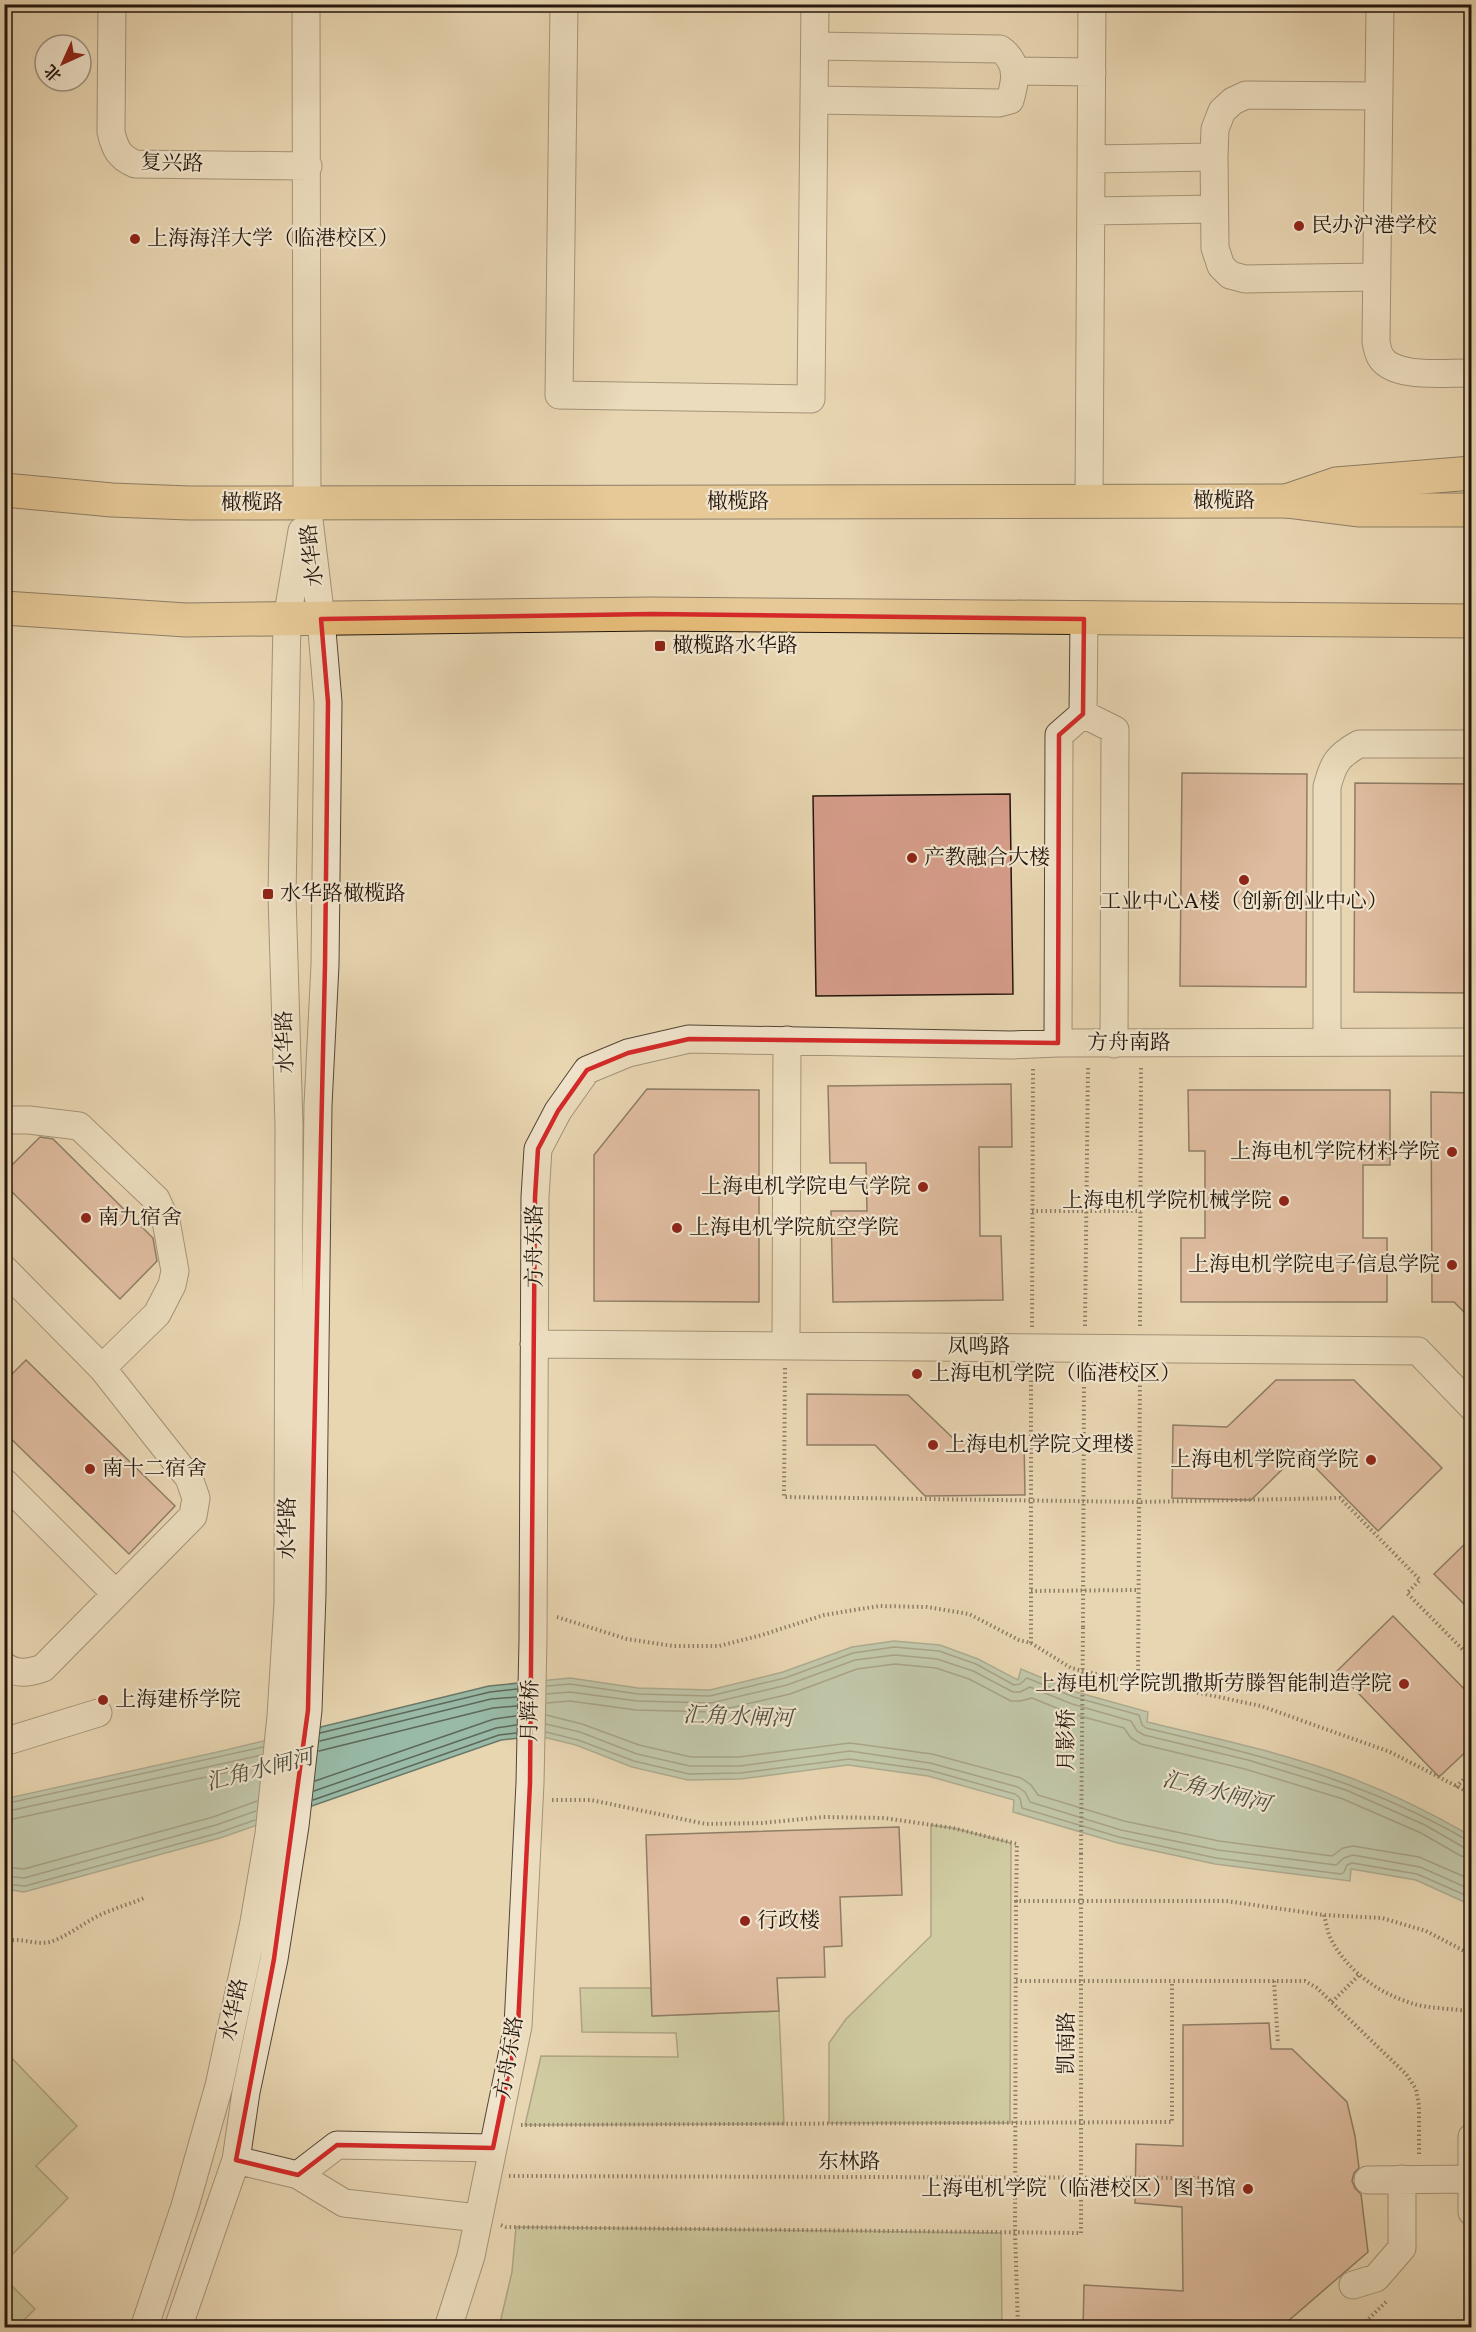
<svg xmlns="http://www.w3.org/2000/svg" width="1476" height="2332" viewBox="0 0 1476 2332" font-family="Vollkorn,'Noto Serif SC',serif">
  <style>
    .green { fill: #b3be8e; stroke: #6b6a4d; stroke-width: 1.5 }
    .water { fill: #98baa7; stroke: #697869; stroke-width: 1.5 }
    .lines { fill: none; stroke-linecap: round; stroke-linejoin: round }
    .shore { stroke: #5e685a; stroke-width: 1.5 }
    .building { fill: #d69d8a; stroke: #23150c; stroke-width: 1.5 }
    .minor-casing { stroke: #544535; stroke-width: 29 }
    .major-casing { stroke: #23150c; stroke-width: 35 }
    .highway-casing { stroke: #23150c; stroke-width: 35 }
    .path { stroke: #23150c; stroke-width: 4; stroke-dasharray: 1.5 3; stroke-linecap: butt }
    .minor { stroke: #f0e4cc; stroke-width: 27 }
    .major { stroke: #e4bb78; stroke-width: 33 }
    .highway { stroke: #e4bb78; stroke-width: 33 }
    .path-bridge { stroke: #23150c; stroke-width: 4; stroke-dasharray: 1.5 3; stroke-linecap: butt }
    .marked { fill: none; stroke: #d62828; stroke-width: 4.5; stroke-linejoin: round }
    .poi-dot { fill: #8f2418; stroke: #f0e4cc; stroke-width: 2 }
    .labels { text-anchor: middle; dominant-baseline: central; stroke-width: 4.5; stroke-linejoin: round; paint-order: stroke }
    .street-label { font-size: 21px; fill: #23150c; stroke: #f0e4cc }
    .poi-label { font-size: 21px; fill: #23150c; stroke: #f0e4cc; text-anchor: start }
    .water-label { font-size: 22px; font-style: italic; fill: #4c4f42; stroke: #f0e4cc }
  </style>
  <rect width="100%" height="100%" fill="#e8d6b1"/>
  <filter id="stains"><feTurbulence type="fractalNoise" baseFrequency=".00333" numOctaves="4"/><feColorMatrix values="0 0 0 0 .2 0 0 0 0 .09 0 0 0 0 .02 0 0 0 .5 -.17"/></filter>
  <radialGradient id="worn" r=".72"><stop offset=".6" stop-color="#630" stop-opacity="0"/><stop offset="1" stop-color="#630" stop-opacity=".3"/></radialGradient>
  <path class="green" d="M931,1825L953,1828L1011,1843L1010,2123H829V2043L846,2019L931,1936Z
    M580,1988H651L653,2016L779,2011L784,2124L525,2125L541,2056L678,2057L676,2033L582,2032Z
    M5,2051L77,2126L36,2166L68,2198L5,2262Z
    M516,2227L1001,2233L1002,2327H499L512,2272Z
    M4,2278L35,2309L17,2327H5Z"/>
  <path class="water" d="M894,1641L940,1645L978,1659L1018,1680L1021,1669L1076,1692L1148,1712L1147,1722C1215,1738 1285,1753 1351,1778C1393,1794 1433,1814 1471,1836V1905L1416,1880L1351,1869L1350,1881L1215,1864L1118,1843L1013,1812L1014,1800L928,1776L848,1765L740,1779L688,1780L632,1767L576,1745L539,1736L501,1740L220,1838L24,1892L5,1889L4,1799L222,1751L489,1686L570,1678L638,1688L710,1690L783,1672L852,1647Z"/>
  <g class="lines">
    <path class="shore" d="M547,1686L570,1684L638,1694L710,1696L785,1678L853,1653L894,1647L939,1651L976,1664L1014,1685L1020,1684L1027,1678L1074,1697L1139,1715L1142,1725L1146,1728C1261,1755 1363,1780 1467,1840L1472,1841
      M547,1694L570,1692L637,1701L711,1703L787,1685L855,1660L895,1655L937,1659L973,1671L1013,1692H1020L1030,1687L1072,1704L1131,1721L1137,1731L1144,1735L1248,1760L1346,1790L1425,1825L1463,1847L1472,1849
      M547,1703L570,1701L636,1710L712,1712L790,1694L857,1669L895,1664L936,1668L969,1679L1011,1701H1020L1032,1698L1069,1713L1124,1728L1131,1738L1141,1744L1245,1769L1343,1799L1421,1833L1461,1856L1472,1858
      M546,1715L582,1724L639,1745L691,1757H739L850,1743L932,1754L1021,1778L1031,1785L1038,1795L1124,1821L1219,1841L1332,1856L1343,1848L1353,1846L1419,1857L1472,1880
      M546,1724L580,1732L637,1754L690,1766H740L850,1751L930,1763L1018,1787L1025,1792L1030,1802L1121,1830L1218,1850L1336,1865L1344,1858L1353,1855L1420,1867L1472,1890
      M546,1732L578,1740L634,1761L689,1774L740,1773L849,1759L929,1770L1015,1794L1020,1798L1022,1808L1119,1837L1216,1858L1341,1874L1344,1872L1347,1865L1352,1863L1417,1874L1472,1898
      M320,1733L490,1692L517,1689
      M320,1741L491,1699L517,1697
      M319,1751L493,1708L517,1706
      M315,1781L494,1719L516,1716
      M314,1791L496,1728L516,1725
      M313,1800L499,1735L516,1733
      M4,1804L263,1747
      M4,1812L262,1755
      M4,1821L261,1765
      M4,1867L24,1869L213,1817L257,1801
      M4,1876L24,1878L216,1825L256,1811
      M4,1884L25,1886L218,1833L255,1820"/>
  </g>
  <path class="building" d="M1182,773L1307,774L1306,987L1180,986Z
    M1355,783L1472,784V993L1354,992Z
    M1010,794L1013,994L816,996L813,796Z
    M1011,1084L1012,1147H979L980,1236H1001L1003,1300L833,1302L831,1211H867L866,1163H830L828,1086Z
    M647,1089L759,1090V1302L594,1301V1155Z
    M1188,1090H1390V1165H1363V1238H1387V1302H1181V1238H1205V1151H1189Z
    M1431,1092L1472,1093V1320L1454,1302H1432Z
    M40,1137L53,1139L153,1238L157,1261L120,1299L4,1184V1173Z
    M26,1360L175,1506L129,1554L4,1432V1382Z
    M1276,1380H1354L1442,1468L1378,1531L1300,1452L1251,1500L1172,1498L1173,1425L1227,1427Z
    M807,1394L908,1395L956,1441L1024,1440L1025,1495L925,1496L875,1445H807Z
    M1472,1537V1612L1434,1574Z
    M1393,1616L1472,1697V1746L1439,1777L1337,1671Z
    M899,1827L902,1895L840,1897L842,1946L824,1947L825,1977L777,1978L779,2011L652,2016L646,1835Z
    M1269,2023L1271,2049H1292L1347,2102L1355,2136L1359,2168L1354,2173L1352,2181L1355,2188L1361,2194L1368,2252L1280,2328H1083L1084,2285L1183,2291L1182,2207L1135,2203L1136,2144L1183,2146V2025Z"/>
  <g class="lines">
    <g class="minor-casing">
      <path id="minor" d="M112,4L111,132C115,149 119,157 135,164L308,166
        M564,4L559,395L811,399L815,4
        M1380,4L1376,342C1377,347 1378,352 1380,356C1393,380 1448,372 1472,373
        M1014,71L1092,72
        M814,100L999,103L1010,100C1016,80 1019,62 1000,49L815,46
        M1092,159L1214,157
        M1091,211L1214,209
        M1377,277L1245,279L1230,275L1221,266L1215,248L1214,157L1215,129L1222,111L1233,101L1246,95L1379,96
        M1089,501L1092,4
        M1083,714L1084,619
        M1327,1042V787C1333,764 1337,756 1359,744H1472
        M1058,1043L1059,735L1083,714L1115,730L1114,1044
        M4,1120H29L79,1126L156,1199L166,1221L175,1271L172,1285L157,1314L102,1368
        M4,1269L102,1368L189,1478L196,1498L193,1516L43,1668C29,1673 17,1675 4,1666
        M534,1344L1418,1351L1472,1407
        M786,1346L787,1040
        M4,1482L116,1594
        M4,1742L98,1713
        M1472,2137V2212
        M236,2160L298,2175L344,2203L478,2218
        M298,2175L337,2145L493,2148
        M1368,2180L1471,2179
        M1353,2285L1376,2278L1402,2248V2179
        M144,2328L185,2206L219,2086L254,1922L269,1834L281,1716L288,1603L289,1125L282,896L287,619L302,531
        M178,2328L236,2160L246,2092L274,1959L295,1826L308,1710L312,1594L318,1105L325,965L328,702L321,619L307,503L306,4
        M448,2328L471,2256L518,2026L530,1783L533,1640L535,1197L538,1149L558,1111L587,1070L628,1053L689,1039L1011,1045L1058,1043L1472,1042"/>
    </g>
    <g class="major-casing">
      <path id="major" d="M4,490L112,500L189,503L1286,501L1358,510H1472
        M4,608L186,620L652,614L1472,621"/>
    </g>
    <g class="highway-casing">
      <path id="highway" d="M1286,501L1336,484L1472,473"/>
    </g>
    <path class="path" d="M1032,1211H1141
      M1085,1326L1088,1067
      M1140,1326L1141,1067
      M1032,1327L1033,1067
      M785,1368L784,1497L1139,1502L1340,1498L1420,1580L1407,1593L1472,1659
      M1031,1591L1138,1590
      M557,1617L627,1639L673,1646H719L762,1635L824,1615L879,1606L927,1607L969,1614L1019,1640L1031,1643L1071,1668L1138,1684L1200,1693L1261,1706L1390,1752L1472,1794
      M1083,1627L1084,1370
      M1031,1643V1370
      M1138,1684L1140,1373
      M1456,1787L1472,1771
      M552,1800H591L706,1824L762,1823L823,1817L884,1818L953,1828L1017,1844L1016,1901H1226L1324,1915L1382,1918L1426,1931L1472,1955
      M1016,1901L1015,2232L1018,2328
      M1324,1915C1326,1922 1327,1930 1330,1937C1345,1969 1378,1993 1411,2003C1428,2009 1453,2008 1472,2012
      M4,1943C18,1935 34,1946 50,1942C68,1936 82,1924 98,1916C114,1908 131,1904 146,1897
      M1016,1981H1305L1317,1988L1406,2074L1416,2089L1419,2106V2156
      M1274,1981L1278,2044
      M1332,2002L1359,1975
      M521,2125L1172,2122V1981
      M509,2176L1210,2178
      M501,2225L506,2227L1081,2233V1854
      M1359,2328L1388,2300"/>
    <use href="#minor" class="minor"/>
    <use href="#major" class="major"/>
    <use href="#highway" class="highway"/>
    <path class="path-bridge" d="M1081,1854L1083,1627"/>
  </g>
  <path d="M0 0H1476V2332H0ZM652,614L1084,619L1083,714L1059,735L1058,1043L689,1039L628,1053L587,1070L558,1111L538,1149L535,1197L530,1783L518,2026L493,2148L337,2145L298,2175L236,2160L274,1959L308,1710L325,965L328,702L321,619Z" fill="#e8d6b1" fill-opacity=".55" fill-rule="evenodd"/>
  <path class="marked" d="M652,614L1084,619L1083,714L1059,735L1058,1043L689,1039L628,1053L587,1070L558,1111L538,1149L535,1197L530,1783L518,2026L493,2148L337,2145L298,2175L236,2160L274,1959L308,1710L325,965L328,702L321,619Z"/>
  <g class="poi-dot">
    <circle cx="1299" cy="226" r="6"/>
    <circle cx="135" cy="239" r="6"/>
    <rect x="654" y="640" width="12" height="12" rx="3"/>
    <circle cx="912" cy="858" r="6"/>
    <circle cx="1244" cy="880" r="6"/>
    <rect x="262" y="888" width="12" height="12" rx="3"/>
    <circle cx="1452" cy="1152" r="6"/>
    <circle cx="923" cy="1187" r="6"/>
    <circle cx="1284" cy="1201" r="6"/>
    <circle cx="86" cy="1218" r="6"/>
    <circle cx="677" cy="1228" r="6"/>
    <circle cx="1452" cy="1265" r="6"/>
    <circle cx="917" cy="1374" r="6"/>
    <circle cx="933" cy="1445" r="6"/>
    <circle cx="1371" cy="1460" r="6"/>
    <circle cx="90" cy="1469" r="6"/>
    <circle cx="1404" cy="1684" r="6"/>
    <circle cx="103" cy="1700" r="6"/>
    <circle cx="745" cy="1921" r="6"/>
    <circle cx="1248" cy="2189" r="6"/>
  </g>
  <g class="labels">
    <g class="street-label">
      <text transform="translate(172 164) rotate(2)">复兴路</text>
      <text x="1224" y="501">橄榄路</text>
      <text x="738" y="502">橄榄路</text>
      <text x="252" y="503">橄榄路</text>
      <text transform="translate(313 555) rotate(-97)">水华路</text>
      <text transform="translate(286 1042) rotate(-92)">水华路</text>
      <text x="1129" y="1043">方舟南路</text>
      <text transform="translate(535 1246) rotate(-90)">方舟东路</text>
      <text x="979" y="1347">凤鸣路</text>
      <text transform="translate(288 1528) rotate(-90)">水华路</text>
      <text transform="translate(531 1711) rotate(-89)">月辉桥</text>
      <text transform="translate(1067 1740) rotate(-90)">月影桥</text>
      <text transform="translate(235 2010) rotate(-78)">水华路</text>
      <text transform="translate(1067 2043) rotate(-90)">凯南路</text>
      <text transform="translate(510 2058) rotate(-81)">方舟东路</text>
      <text x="849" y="2162">东林路</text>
    </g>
    <g class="poi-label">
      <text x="1311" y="226">民办沪港学校</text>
      <text x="147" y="239">上海海洋大学（临港校区）</text>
      <text x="672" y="646">橄榄路水华路</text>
      <text x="924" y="858">产教融合大楼</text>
      <text x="280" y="894">水华路橄榄路</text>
      <text x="1244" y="902" text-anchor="middle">工业中心A楼（创新创业中心）</text>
      <text x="1440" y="1152" text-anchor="end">上海电机学院材料学院</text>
      <text x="911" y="1187" text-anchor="end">上海电机学院电气学院</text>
      <text x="1272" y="1201" text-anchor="end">上海电机学院机械学院</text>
      <text x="98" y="1218">南九宿舍</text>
      <text x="689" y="1228">上海电机学院航空学院</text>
      <text x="1440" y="1265" text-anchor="end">上海电机学院电子信息学院</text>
      <text x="929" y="1374">上海电机学院（临港校区）</text>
      <text x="945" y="1445">上海电机学院文理楼</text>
      <text x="1359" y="1460" text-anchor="end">上海电机学院商学院</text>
      <text x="102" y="1469">南十二宿舍</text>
      <text x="1392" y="1684" text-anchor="end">上海电机学院凯撒斯劳滕智能制造学院</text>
      <text x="115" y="1700">上海建桥学院</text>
      <text x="757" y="1921">行政楼</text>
      <text x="1236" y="2189" text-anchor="end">上海电机学院（临港校区）图书馆</text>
    </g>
    <g class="water-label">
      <text transform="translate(738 1718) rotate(2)">汇角水闸河</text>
      <text transform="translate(260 1771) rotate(-14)">汇角水闸河</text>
      <text transform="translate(1216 1793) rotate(14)">汇角水闸河</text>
    </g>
  </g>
  <rect width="1476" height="2332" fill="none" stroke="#e8d6b1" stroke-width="24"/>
  <rect x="6" y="6" width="1464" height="2320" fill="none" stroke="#23150c" stroke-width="3"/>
  <rect x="12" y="12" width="1452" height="2308" fill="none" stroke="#23150c" stroke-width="1.5"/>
  <g transform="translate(63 63) rotate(225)"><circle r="28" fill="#f0e4cc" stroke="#9e917f" stroke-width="1.5"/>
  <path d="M0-4.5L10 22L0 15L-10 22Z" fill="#8f2418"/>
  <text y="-9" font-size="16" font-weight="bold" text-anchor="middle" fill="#23150c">北</text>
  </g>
  <rect width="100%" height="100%" filter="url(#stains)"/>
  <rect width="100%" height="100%" fill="url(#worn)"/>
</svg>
